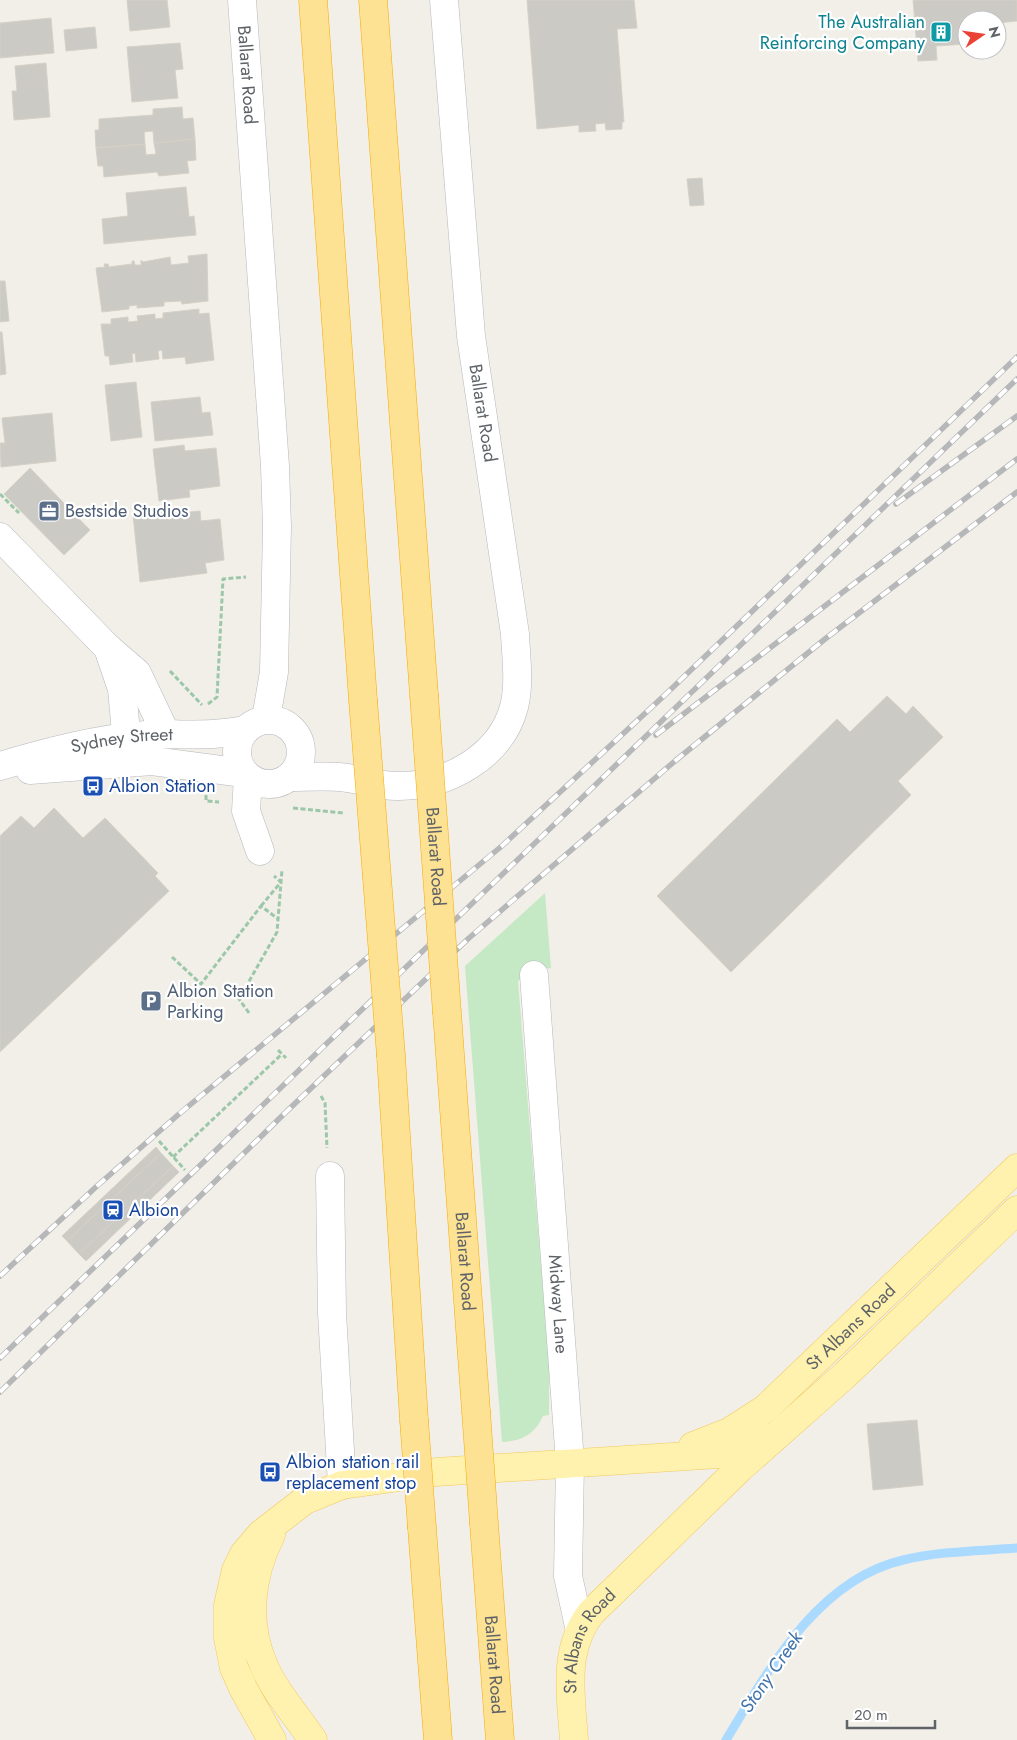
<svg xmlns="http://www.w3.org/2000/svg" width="1017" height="1740" viewBox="0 0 1017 1740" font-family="Jost,sans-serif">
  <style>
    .green { fill: #c5e8c5 }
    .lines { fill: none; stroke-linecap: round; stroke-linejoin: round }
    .stream { stroke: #aadaff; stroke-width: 9 }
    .building { fill: #cccac5; stroke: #d6d1c6 }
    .minor-casing { stroke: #b5b8bc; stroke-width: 29 }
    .major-casing { stroke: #f2c960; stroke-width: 29 }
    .highway-casing { stroke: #f9ab00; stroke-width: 29 }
    .path { stroke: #9cc7a9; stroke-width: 3; stroke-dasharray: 5 2.5; stroke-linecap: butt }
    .minor { stroke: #fff; stroke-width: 28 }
    .major { stroke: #fff2af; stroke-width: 28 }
    .highway { stroke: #fde293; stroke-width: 28 }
    .rail-casing { stroke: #b6b7b8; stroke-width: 5.5 }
    .rail { stroke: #fff; stroke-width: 4; stroke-dasharray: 11; stroke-linecap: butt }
    .highway-bridge-casing { stroke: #f9ab00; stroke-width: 29; stroke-linecap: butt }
    .highway-bridge { stroke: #fde293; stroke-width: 28 }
    .labels { text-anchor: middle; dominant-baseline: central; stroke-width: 4.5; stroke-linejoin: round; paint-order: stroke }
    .culture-label { font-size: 18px; fill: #0d838f; stroke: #fff; text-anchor: end }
    .street-label { font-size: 18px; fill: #5f6368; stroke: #fff }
    .service-label { font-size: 18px; fill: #4e5e75; stroke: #fff; text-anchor: start }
    .transit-label { font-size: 18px; fill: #164399; stroke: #fff; text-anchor: start }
    .water-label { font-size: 19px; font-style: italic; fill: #4174aa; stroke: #fff }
  </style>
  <rect width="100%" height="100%" fill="#f1efe8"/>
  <path class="green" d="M545,893L551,968L536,970L518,981L549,1365V1415L543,1416C534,1435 522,1441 502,1442L465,966Z"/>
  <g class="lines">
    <path class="stream" d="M726,1740C768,1671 817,1580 903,1560C940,1551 979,1551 1017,1548"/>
  </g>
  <path class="building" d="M127,0H167L170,27L130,31Z
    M527,0H634L637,28L617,29L624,122H622V129L606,130L605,123L595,124L596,131L579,132V125L537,129Z
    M913,0H1017V21L998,23L999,41H997V20H967V44L936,46L937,60L918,61Z
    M51,18L54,53L0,58V23Z
    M95,27L97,48L66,51L64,30Z
    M180,43L183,69L175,70L178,98L132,102L127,47Z
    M46,63L50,117L14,120L12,91H17L15,66Z
    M182,107L183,119L193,118L195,139L154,143L153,131L144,132L145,144L96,148L95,130H99V119L153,115V109Z
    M195,139L196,160L187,161L189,173L159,176L157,172L104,177L103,166H98L96,148L145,144L146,155L156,154L154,143Z
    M702,178L704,205L690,206L687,179Z
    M186,187L189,217L194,216L196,235L104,244L102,219L128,216L126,193Z
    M207,254L208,301L182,304L181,301L164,302V306L137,308V305L129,306V309L102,312L96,268L105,267L104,264H108L109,267L132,264V261H134L135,265H141V260L143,262L170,257L171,265L189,263L188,256Z
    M0,281H5L9,321L0,322Z
    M199,309V314L209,313L214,360L186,364L185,357L163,359L162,350L158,351L159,359L136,362L135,353L132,354L133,362L110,365L109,356H105L101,324H111V319L128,317V322L138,321L137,316L155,314V319L163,318V313Z
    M0,332H2L6,374L0,375Z
    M136,382L142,437L111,441L105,385Z
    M200,397L202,413L210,412L213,435L155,441L151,402Z
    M52,413L56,461L1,467L0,443H5L2,418Z
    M184,445L185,451L216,448L220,486L189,490L190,497L159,501L153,449Z
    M30,468L90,530L64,555L4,494Z
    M200,511L201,521L220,519L224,560L205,563L207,573L140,582L133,515L162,512V515Z
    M887,696L906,714L913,706L943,737L898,781L911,795L731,972L657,896L837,719L850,732Z
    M54,808L83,838L105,818L158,873L155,876L169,891L0,1052V836L21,816L34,828Z
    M156,1147L161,1153L144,1169L67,1241L62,1236Z
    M161,1153L173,1166L79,1254L67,1241Z
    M173,1166L179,1172L86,1261L79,1254Z
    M917,1420L923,1485L873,1490L867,1424Z"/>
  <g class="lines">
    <g class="minor-casing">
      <g id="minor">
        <path id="s1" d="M242,0L275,466L277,527L274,672L266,719"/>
        <path d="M0,537L107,647L137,673L166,734"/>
        <path d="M108,648L122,689L128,755"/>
        <circle cx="269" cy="752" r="32"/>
        <path id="s2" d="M0,766C48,752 96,739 146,735C179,733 212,737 245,730"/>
        <path d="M30,770L152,761L244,773"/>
        <path d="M248,777L246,811L260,851"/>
        <path d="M289,777C305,777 322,776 339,777C359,778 379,787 399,786C448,786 501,756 514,707C520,683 516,658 515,634L471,336L444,0"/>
        <path id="s3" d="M534,975L570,1462L568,1576L580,1631"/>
        <path d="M330,1176L332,1313L342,1485"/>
      </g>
    </g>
    <g class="major-casing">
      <g id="major">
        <path id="s4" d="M693,1446L729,1432L765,1409L1017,1168"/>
        <path d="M271,1535C250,1576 245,1623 264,1666C275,1692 297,1716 313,1740"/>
        <path d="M272,1740L244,1690L234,1668L228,1638V1605L236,1570L244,1554L261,1534L305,1500L342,1485L436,1472L719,1454L753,1446L775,1436"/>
        <path id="s5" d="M574,1740C571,1697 562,1650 591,1613L740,1468L845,1375L1017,1210"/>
      </g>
    </g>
    <g class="highway-casing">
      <g id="highway">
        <path d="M313,0L363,700"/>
        <path d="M373,0L424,695"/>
        <path id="s6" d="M447,1013L476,1411"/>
        <path d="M391,1056L414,1420"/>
        <path id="s7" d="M484,1524L500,1740"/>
        <path d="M422,1528L438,1740"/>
      </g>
    </g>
    <path class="path" d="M0,494L19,513
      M170,671L202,705
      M208,704L217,697L223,579L246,577
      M206,795V801L219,802
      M293,808L344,813
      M261,906L281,882L274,876
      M172,957L201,984L261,906L278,919
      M249,1013L239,999L277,932L282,870
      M278,1050L286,1058
      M321,1096L325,1103L327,1148
      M159,1141L185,1170
      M173,1157L282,1054"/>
    <use href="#minor" class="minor"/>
    <use href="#major" class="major"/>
    <use href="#highway" class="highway"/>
    <g class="rail-casing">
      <path id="rail" d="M896,504L1017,416
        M656,735L1017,459
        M0,1276L97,1186L179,1114L503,845L667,693L1017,357
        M0,1358L1017,379
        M0,1392L286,1112L469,938L675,761L825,639L1017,492"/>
    </g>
    <use href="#rail" class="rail"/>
    <g class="highway-bridge-casing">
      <g id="highway-bridge">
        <path id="s8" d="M424,695L447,1013"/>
        <path d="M363,700L391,1056"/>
        <path d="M476,1411L484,1524"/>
        <path d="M414,1420L422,1528"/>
      </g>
    </g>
    <use href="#highway-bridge" class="highway-bridge"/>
  </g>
  <defs>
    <g id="building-square" transform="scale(1.125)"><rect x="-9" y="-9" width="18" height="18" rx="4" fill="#0f9aa8" stroke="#fff"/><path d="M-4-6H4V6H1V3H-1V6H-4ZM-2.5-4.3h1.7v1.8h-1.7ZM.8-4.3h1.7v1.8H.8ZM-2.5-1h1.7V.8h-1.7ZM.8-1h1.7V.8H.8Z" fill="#fff"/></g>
    <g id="office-square" transform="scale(1.125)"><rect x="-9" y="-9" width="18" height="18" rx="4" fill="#5c6f8a" stroke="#fff"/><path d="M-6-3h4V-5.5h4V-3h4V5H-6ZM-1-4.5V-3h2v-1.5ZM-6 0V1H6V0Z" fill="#fff"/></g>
    <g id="bus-square" transform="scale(1.125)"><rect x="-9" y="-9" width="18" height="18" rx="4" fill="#1a4fb4" stroke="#fff"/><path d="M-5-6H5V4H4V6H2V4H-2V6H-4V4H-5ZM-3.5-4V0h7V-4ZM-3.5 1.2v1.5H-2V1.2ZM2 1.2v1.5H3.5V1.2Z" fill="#fff"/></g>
    <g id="parking-square" transform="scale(1.125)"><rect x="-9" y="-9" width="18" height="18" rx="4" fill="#5c6f8a" stroke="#fff"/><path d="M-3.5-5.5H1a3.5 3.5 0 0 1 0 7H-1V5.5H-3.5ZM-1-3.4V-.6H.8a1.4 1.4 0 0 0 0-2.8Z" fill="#fff"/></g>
    <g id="station-square" transform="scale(1.125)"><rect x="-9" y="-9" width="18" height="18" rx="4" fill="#1a4fb4" stroke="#fff"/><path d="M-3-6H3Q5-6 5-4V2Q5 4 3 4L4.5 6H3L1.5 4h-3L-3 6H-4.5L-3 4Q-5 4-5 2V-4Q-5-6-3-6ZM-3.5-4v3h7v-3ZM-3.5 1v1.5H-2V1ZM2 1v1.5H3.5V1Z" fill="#fff"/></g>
  </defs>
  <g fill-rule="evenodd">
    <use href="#building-square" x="941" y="32"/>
    <use href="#office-square" x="49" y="511"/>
    <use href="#bus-square" x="93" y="786"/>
    <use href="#parking-square" x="151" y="1001"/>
    <use href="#station-square" x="113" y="1210"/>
    <use href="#bus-square" x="270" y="1472"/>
  </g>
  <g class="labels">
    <g class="culture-label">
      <text x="925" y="22">The Australian<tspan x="925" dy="21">Reinforcing Company</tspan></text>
    </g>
    <g class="street-label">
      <text stroke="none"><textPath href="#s1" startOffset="75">Ballarat Road</textPath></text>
      <text transform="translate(483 413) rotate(81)">Ballarat Road</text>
      <text stroke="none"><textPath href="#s2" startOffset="125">Sydney Street</textPath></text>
      <text stroke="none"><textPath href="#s8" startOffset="162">Ballarat Road</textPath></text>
      <text stroke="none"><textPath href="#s6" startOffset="249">Ballarat Road</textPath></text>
      <text stroke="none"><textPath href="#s3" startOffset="330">Midway Lane</textPath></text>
      <text stroke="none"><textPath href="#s4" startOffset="200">St Albans Road</textPath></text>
      <text stroke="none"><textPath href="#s5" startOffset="104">St Albans Road</textPath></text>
      <text stroke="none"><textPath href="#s7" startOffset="141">Ballarat Road</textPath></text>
    </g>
    <g class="service-label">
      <text x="65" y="511">Bestside Studios</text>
      <text x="167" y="991">Albion Station<tspan x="167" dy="21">Parking</tspan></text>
    </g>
    <g class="transit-label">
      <text x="109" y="786">Albion Station</text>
      <text x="129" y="1210">Albion</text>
      <text x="286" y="1462">Albion station rail<tspan x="286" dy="21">replacement stop</tspan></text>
    </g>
    <g class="water-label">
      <text transform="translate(771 1672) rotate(-55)">Stony Creek</text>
    </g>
  </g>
  <g transform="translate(982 35) rotate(77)"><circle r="24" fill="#ffffff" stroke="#bfc1c3"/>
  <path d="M0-4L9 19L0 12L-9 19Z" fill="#ea4335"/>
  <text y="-8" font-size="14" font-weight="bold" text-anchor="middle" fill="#5f6368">N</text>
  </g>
  <path d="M847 1720v8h88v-8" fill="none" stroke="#5f6368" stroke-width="2.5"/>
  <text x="854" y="1720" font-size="15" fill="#5f6368" stroke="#ffffff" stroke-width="4" paint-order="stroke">20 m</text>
</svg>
